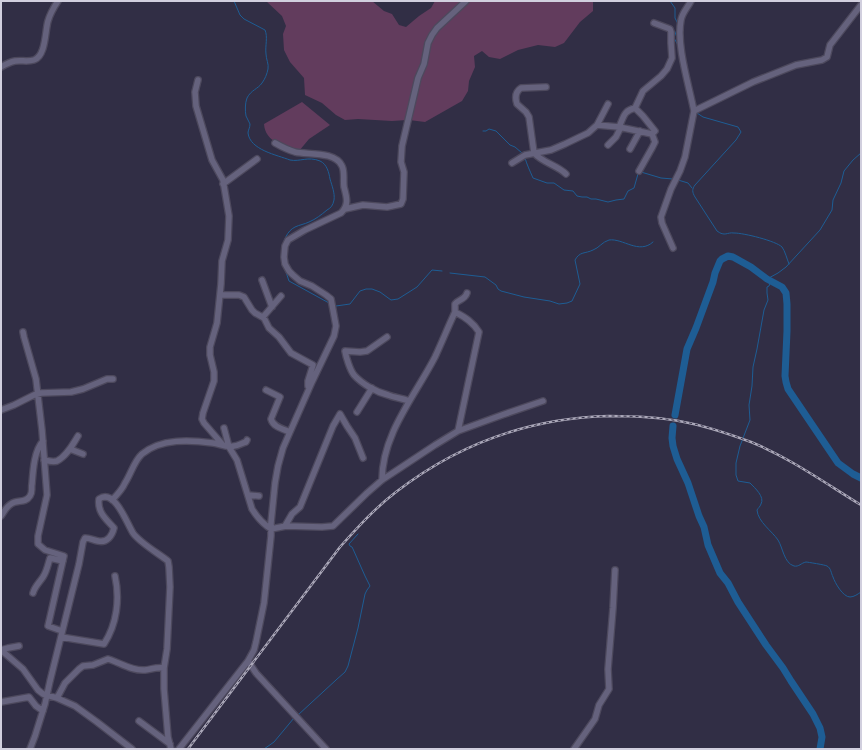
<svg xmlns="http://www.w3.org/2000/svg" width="862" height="750" viewBox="0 0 862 750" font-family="'Work Sans',sans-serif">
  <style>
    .green { fill: #623c5d }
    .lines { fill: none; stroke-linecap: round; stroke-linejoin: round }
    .stream { stroke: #1e5d94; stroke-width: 1 }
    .river { stroke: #1e5d94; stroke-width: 7 }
    .minor-casing { stroke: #4d495d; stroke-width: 8 }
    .minor { stroke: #65627d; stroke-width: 5.5 }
    .rail-casing { stroke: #aba8b9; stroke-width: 2.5 }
    .rail { stroke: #312e45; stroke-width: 1; stroke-dasharray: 3; stroke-linecap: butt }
  </style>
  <rect width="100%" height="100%" fill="#312e45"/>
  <path class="green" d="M266,1H372L384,11L392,14L399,25L406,27L419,16L431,8L435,1H464L434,30L423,62L407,120L392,121L358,119L345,120L336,115L322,103L305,95L304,78L290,62L284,50L283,34L286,26L282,16Z
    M468,1H593V11L580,22L564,43L555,47L538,45L518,50L500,59L489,57L482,51L474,56L475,67L469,81L468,91L462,101L425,122L409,120L428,48L437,29Z
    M302,102L330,125L309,139L299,151C284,146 265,142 264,124Z"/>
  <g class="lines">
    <path class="stream" d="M234,1L240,15L244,19L265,30C268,37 265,46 266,54C266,59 269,64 268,69C267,74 265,79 262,83C258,89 251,90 247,98C245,103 245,111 246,116C247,119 249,121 250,124C250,128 248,130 248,133C250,150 277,155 290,160C300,162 308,156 320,161C327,164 329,173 330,179C332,186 335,193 334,200C333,205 331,208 327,210C321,215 316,219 309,222C305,224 299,225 295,227C287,231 284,240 282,248
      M670,1L675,8V18L678,24
      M677,29L674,38L678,45
      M680,59L682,68
      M697,113L703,117L738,127L741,132L736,140L695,185C692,189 692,192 695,197L717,231C725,237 727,232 734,233C744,233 776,241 782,247C785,251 787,259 789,264
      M483,131H486L489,129L496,131L510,145L515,147L522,153
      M525,158C527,165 530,171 533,178L547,183H554L564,190L573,191L577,196L582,197H587L591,199H596L608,202L616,200L624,199L628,191L634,188L638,174
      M641,172L661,178L673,179
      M678,180L688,183L692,188
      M285,269L289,281L329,303
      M450,273L485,277L496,285L498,289L501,291L524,297L550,301L559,304L567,303L572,301L580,284L575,260C580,251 585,254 593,250C599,248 602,242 609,240C623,238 639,255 653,242
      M767,279L778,273L786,267L820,230L832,210L833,200L841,183L844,171L853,160L861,153
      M771,281L769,286L767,287V293L768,300L764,310L757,349L753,367L752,386L749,405L750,420L740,446L736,463V475L738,481L750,483C755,488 765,497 761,504C760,507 758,508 757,510C758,522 772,531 778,540C783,548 784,563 794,566C799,567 801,563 806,562C807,562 826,565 827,566C831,568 831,573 833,577C835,583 843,597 850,597C854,597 858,594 861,592
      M336,306L350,304L360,291L366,289H372L380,292L391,300L398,299L417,287L432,270L442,271
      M298,715L336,680L345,672L348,666L358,628L365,594L367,590L370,586L365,576L353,549L352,547L350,546L349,544L358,534
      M264,749L274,742L294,718"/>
    <path class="river" d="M675,415L687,349L696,328L713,282L715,273L720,261L722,259L728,256L733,257L751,267L767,279L782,287L786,293L787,304V331L785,376L786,382L788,389L838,463L853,474L861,478
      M673,426L672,438L673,446L677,459L688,483L699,516L704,527L708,545L720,573L728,583L738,602L766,645L783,668L791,681L813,714L820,728L822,737L820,749"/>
    <g class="minor-casing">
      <path id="minor" d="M691,1C688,7 682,13 681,20C676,45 689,85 694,111
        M1,67C6,64 10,62 15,61C21,60 28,62 34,60C46,56 45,31 48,21C50,14 54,7 58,1
        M198,80L195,92L196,106L212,160L223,180L229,216L228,240L222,261L221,284L217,323L210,347V355L214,372V381L203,413L202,419L204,423L223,445
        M546,87L521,88C515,92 515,98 517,104L526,112L529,117L534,153C543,163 557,165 566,174
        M597,125L608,104
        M619,127C624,117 623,111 635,108L643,91L661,76L667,69L672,58L671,43V32L670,29L654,23
        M608,145L616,137L621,127
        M630,149L640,131
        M512,163L525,155L551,150L565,144L588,133L597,125L619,127L652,134L655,131L643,116L635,108
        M639,171L652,148L655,142L652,134
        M223,184L257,159
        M345,209L363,205L387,207L401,204L403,199L404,172L401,162L402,146L418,78L424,64L428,43L432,35L437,28L466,1
        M673,248L662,223L661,217L671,189L680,171L685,157L694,111L753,82L796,65L822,60L827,57L830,45L861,5
        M262,280L272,307
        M220,295H239L244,297L252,310L255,313L264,318L269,328L279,337L291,353L313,365L308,381V386
        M455,312C465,317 473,322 479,332L458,431
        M263,317L281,296
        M23,332L24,337L36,379L42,430L47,495L38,536V544L45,550L64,556L48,626L62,631
        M387,337L367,351L360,352L345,351C346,357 350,370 354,375C362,384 376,392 388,395C395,398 402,398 409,401
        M266,390L280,397L271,419C273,427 283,429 290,432
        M1,410L14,405L34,395L41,393L71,392L83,389L107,379H113
        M357,412L372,388
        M224,428L229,447L237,460L252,509C257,517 263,524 271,529L286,526L322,527L333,526L367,493L382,480L435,445L458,431L502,415L543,401
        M70,449L83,454
        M44,460C48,461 53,462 57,461C67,456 73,444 78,436
        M382,480C382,434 415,396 435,357C442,342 448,327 455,312V304C459,299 465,300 467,293
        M248,495L259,496
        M112,500C117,495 122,490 125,483C131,474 134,461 142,454C161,438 191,440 213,443C220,444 227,448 234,446C238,446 242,443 246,442L247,440
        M1,516C4,512 6,507 11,504C17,499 25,504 30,496C33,492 31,488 32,484C33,471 34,451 43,441
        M285,526L292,514L300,507L333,426L340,414L347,426L355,438L363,458
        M33,593C35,586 39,583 43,577C47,571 48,564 50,558L63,561
        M61,637L104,644C117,624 120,599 115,576
        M1,650L23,669L38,690L43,694L57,698L75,706L97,722L132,749
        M1,650L8,648L19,646
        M248,661L256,673L326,749
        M57,698L65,683L79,669L83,666L93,665L108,659L111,660C122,664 133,671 145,670C153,669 155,667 164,668
        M1,702L29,697L36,706L43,711
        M139,721L170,744
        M30,749L35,736L45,704L50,681L79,564L83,542L85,538C90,538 93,540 98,541C107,543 112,536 114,528C106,519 97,512 99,499C115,488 127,524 133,533C140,543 158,553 168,561L169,567L170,587L167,649L164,668V689L168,737L171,749
        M179,749L248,661L254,650L256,642L264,603L271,536V523L275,483L278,466L283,448L290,432L312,382L334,336L336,326L331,299L326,295L312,286L300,281L293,275L289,271L285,264L284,257L285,246L288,240L305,230L341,213C349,205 347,198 344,187C343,180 345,172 342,166C335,151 308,155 295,152C288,150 282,147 275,143
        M574,749L595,719L599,705L609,689L608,669L613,608L615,570"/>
    </g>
    <use href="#minor" class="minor"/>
    <g class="rail-casing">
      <path id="rail" d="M188,749L340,547C357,528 375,508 396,492C458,444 530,418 609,416C634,416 659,417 684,422C707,426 729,434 751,442C790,458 825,483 861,505"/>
    </g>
    <use href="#rail" class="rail"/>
  </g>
  <rect width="862" height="750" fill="none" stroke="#d1cfde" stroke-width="4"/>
</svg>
